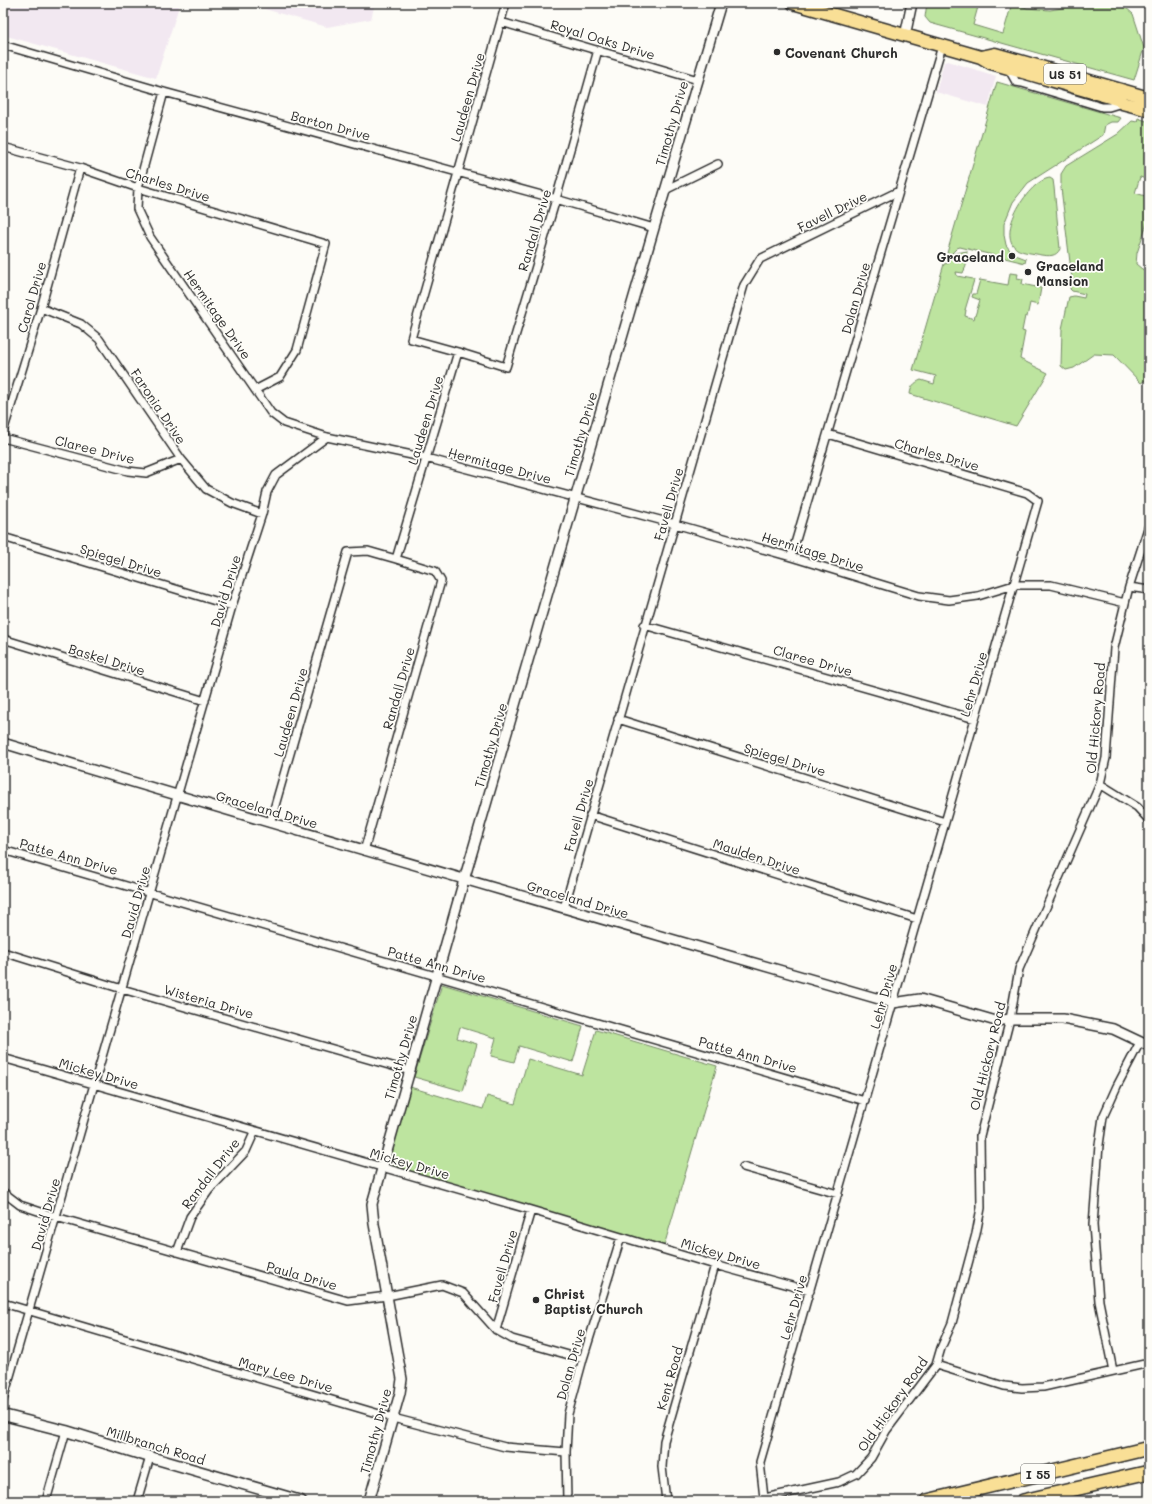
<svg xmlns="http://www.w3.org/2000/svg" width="1152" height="1504" viewBox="0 0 1152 1504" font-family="Mali,sans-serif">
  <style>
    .built { fill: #f2e8f1 }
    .green { fill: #bde49f; stroke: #748865 }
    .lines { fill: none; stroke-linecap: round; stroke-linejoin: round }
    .minor-casing { stroke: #2b2b2b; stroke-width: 10 }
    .tertiary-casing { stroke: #2b2b2b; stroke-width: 12 }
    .secondary-casing { stroke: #2b2b2b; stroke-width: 13 }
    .primary-casing { stroke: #2b2b2b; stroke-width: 15 }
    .motorway-casing { stroke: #2b2b2b; stroke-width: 16 }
    .minor { stroke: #fdfcf7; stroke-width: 7 }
    .tertiary { stroke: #fdfcf7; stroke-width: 9 }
    .secondary { stroke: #fdfcf7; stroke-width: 10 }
    .primary { stroke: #f9df96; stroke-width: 12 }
    .motorway { stroke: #f9df96; stroke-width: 13 }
    .poi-dot { fill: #2b2b2b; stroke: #fdfcf7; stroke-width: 1.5 }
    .labels { text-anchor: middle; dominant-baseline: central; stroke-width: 3.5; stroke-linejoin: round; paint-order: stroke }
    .shield { fill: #fdfcf7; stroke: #6a6a68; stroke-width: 1 }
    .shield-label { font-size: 12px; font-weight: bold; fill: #2b2b2b }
    .street-label { font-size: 13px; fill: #2b2b2b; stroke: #fdfcf7 }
    .poi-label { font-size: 13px; font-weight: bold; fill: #2b2b2b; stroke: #fdfcf7; text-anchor: start }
  </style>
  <rect width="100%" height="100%" fill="#fdfcf7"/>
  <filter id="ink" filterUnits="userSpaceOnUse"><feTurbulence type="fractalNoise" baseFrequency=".025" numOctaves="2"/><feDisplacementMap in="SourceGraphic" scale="8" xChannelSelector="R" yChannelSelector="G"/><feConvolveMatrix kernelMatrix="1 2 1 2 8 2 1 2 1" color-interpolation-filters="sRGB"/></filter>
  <g filter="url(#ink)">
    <path class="built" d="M3,3H180L156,78L3,35Z
      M244,3H375L371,19L327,27Z
      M948,61L996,76L988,107L936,92L944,62Z"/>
    <path class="green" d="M927,3H979L973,25L1003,34L1012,3L1027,8L1050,10L1093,3H1117L1124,6L1133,14L1144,48L1134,80L930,23L925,17Z
      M997,82L1121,118L1118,122H1111L1105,125L1103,135L1028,183L1013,202L1004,224V235L1006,245L1013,254L1026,259L1025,263L960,247L957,248L951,254L947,253Z
      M1138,118L1149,122V180L1140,177L1135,193L1149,197V217L1137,253L1136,264L1142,269L1149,271V290L1147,297H1149V378L1141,383L1114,355L1094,354L1074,368L1066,370L1061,366L1062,329L1069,297L1074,296L1084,298L1085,294L1072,291L1070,289L1072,279L1061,188V174L1066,166L1118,134L1132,121L1137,122Z
      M1050,178L1053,180L1054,187L1060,249C1056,257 1049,256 1041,255C1034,253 1023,253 1017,249C995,234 1029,180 1050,178Z
      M967,251L966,266L963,273L956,272L957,276L973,279L974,280L965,310H966L965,316L974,319L980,300L972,297L973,294H976L980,280L1008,285L1010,273L1018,274L1017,278L1023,279L1022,284L1041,288L1038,305L1030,303L1027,317L1025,316L1022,331L1025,332L1020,359L1048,373L1016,426L910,394C911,386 914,383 921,380L934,384L936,376L913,370L944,264L949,263L948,260L951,254Z
      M442,984L583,1026L573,1062L519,1046L514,1062L491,1056L496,1038L460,1027L457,1038L477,1044L463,1091L414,1077Z
      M596,1030L717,1066L664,1246L388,1165L410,1087L483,1109L487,1096L515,1104L528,1059L582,1075Z"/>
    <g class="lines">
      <g class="minor-casing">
        <path id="minor" d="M506,3L411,339L458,352L506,367L556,199L598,50
          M501,22L698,80
          M3,45L164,92L556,199L654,228
          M1008,68L1016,82L1022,83L1102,107H1109L1122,103
          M164,92L138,188L137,209L150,237L271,413L284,423L327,437L426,458L675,524L791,557L919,596L949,600L978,596L1014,585H1051L1125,603
          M3,147L80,168L138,188L326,244L297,350L280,377L255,390
          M665,190L718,164
          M41,308L81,324L99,339L181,459L206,489L232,503L262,514
          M3,432L41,308L80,168
          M3,438L128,471L146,473L181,459
          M3,537L232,606
          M791,557L942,46
          M396,559L458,352
          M1129,587L1149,590
          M644,625L975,719
          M3,639L205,701
          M618,719L945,822
          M1100,784L1137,807L1149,820
          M590,815L917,919
          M270,823L348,552L368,551L396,559L435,571L441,581L364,851
          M3,850L865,1101
          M564,908L744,285L760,259L899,191
          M3,952L122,989L410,1071
          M3,1058L531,1210L715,1265L810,1291
          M743,1167L838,1194
          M3,1192L20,1205L56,1217L348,1301L387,1296L442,1285L463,1293L496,1330L512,1339L583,1359
          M177,1252L190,1217L209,1190L246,1151L255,1131
          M3,1303L393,1418L505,1447L566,1452
          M496,1330L531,1210
          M936,1365L1004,1386L1022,1388L1043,1387L1149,1363
          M1113,1371L1099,1301L1093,1225L1099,1145L1103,1117L1117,1086L1140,1042
          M3,1400L232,606L262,514L267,492L276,475L327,437
          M764,1498L760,1462L1038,501L1027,493L828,434
          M46,1501L66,1431
          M137,1501L150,1457
          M567,1501L566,1452L568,1414L583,1359L621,1237
          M666,1501L662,1467L664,1441L715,1265
          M751,1501L839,1482L856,1474L871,1458L886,1431L936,1365L941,1348L952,1323L976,1234L981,1208L980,1136L1010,1019L1019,969L1100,784L1106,758L1114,648L1129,587L1149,525"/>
      </g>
      <g class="tertiary-casing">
        <path id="tertiary" d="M905,36L912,3
          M3,743C299,833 596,917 893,1003L920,999L996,1021L1010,1019H1063L1113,1029L1149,1046
          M369,1501L400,1393L402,1379L374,1224L372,1204L464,880L654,228L721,3"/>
      </g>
      <g class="secondary-casing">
        <path id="secondary" d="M3,1415L66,1431L150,1457L301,1501"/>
      </g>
      <g class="primary-casing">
        <path id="primary" d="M793,3L981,57L991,63L1120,100L1122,103L1149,110
          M981,57L995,54L1149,98"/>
      </g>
      <g class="motorway-casing">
        <path id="motorway" d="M927,1501L1149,1448
          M1023,1501L1149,1472"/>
      </g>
      <use href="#minor" class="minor"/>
      <use href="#tertiary" class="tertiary"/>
      <use href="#secondary" class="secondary"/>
      <use href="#primary" class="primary"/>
      <use href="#motorway" class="motorway"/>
    </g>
  </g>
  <g class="poi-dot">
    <circle cx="777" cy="52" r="4"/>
    <circle cx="1012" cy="256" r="4"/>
    <circle cx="1028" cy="272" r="4"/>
    <circle cx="536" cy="1300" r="4"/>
  </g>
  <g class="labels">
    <g class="shield">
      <rect x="1044" y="64" width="42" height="20" rx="3"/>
      <rect x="1021" y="1464" width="34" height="20" rx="3"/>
    </g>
    <g class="shield-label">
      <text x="1065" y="74">US 51</text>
      <text x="1038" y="1474">I 55</text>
    </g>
    <g class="street-label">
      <text transform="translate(603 39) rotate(17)">Royal Oaks Drive</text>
      <text transform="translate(467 97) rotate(-74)">Laudeen Drive</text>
      <text transform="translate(671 123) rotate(-74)">Timothy Drive</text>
      <text transform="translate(331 125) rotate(15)">Barton Drive</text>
      <text transform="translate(168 184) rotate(17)">Charles Drive</text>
      <text transform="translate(832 211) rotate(-26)">Favell Drive</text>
      <text transform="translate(534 230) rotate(-73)">Randall Drive</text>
      <text transform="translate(31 297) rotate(-74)">Carol Drive</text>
      <text transform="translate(855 298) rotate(-74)">Dolan Drive</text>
      <text transform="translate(218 314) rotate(55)">Hermitage Drive</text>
      <text transform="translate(159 406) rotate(56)">Faronia Drive</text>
      <text transform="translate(425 420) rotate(-73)">Laudeen Drive</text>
      <text transform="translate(580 434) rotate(-74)">Timothy Drive</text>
      <text transform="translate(95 449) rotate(14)">Claree Drive</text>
      <text transform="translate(937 454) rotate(16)">Charles Drive</text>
      <text transform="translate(500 465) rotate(15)">Hermitage Drive</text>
      <text transform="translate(668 504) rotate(-74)">Favell Drive</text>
      <text transform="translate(813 551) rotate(17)">Hermitage Drive</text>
      <text transform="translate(121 560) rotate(17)">Spiegel Drive</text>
      <text transform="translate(225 591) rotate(-73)">David Drive</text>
      <text transform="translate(107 659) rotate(17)">Baskel Drive</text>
      <text transform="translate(813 660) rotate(16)">Claree Drive</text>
      <text transform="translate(973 684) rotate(-74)">Lehr Drive</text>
      <text transform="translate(398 688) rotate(-74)">Randall Drive</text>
      <text transform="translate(290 712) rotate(-74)">Laudeen Drive</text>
      <text transform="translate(1095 718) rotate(-85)">Old Hickory Road</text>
      <text transform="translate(490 745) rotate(-74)">Timothy Drive</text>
      <text transform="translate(785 759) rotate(17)">Spiegel Drive</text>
      <text transform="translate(267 809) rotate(16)">Graceland Drive</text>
      <text transform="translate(578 815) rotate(-74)">Favell Drive</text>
      <text transform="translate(69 856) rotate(16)">Patte Ann Drive</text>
      <text transform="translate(757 856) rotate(18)">Maulden Drive</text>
      <text transform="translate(578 899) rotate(16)">Graceland Drive</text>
      <text transform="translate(135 902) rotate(-74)">David Drive</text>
      <text transform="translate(437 964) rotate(16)">Patte Ann Drive</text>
      <text transform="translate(883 996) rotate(-74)">Lehr Drive</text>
      <text transform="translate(209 1001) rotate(16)">Wisteria Drive</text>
      <text transform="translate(748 1054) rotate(16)">Patte Ann Drive</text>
      <text transform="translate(987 1056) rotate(-76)">Old Hickory Road</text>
      <text transform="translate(400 1057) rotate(-74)">Timothy Drive</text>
      <text transform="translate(99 1073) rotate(16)">Mickey Drive</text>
      <text transform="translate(410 1163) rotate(16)">Mickey Drive</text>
      <text transform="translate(210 1173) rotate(-52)">Randall Drive</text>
      <text transform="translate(45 1214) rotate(-74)">David Drive</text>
      <text transform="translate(721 1253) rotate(16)">Mickey Drive</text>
      <text transform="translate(502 1266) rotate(-74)">Favell Drive</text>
      <text transform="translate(302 1275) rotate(16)">Paula Drive</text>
      <text transform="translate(793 1307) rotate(-74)">Lehr Drive</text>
      <text transform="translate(570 1364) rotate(-74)">Dolan Drive</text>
      <text transform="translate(286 1374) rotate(16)">Mary Lee Drive</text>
      <text transform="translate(669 1378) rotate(-74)">Kent Road</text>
      <text transform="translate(892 1404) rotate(-55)">Old Hickory Road</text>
      <text transform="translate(375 1431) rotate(-75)">Timothy Drive</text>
      <text transform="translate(156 1445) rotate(17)">Millbranch Road</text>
    </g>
    <g class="poi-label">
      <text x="785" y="52">Covenant Church</text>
      <text x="1004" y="256" text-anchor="end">Graceland</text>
      <text x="1036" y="265">Graceland<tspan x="1036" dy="15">Mansion</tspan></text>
      <text x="544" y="1293">Christ<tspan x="544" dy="15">Baptist Church</tspan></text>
    </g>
  </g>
  <rect width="1152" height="1504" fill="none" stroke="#fdfcf7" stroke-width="16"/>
  <rect x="8" y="8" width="1136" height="1488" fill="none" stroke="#2b2b2b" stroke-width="1.5" filter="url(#ink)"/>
</svg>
